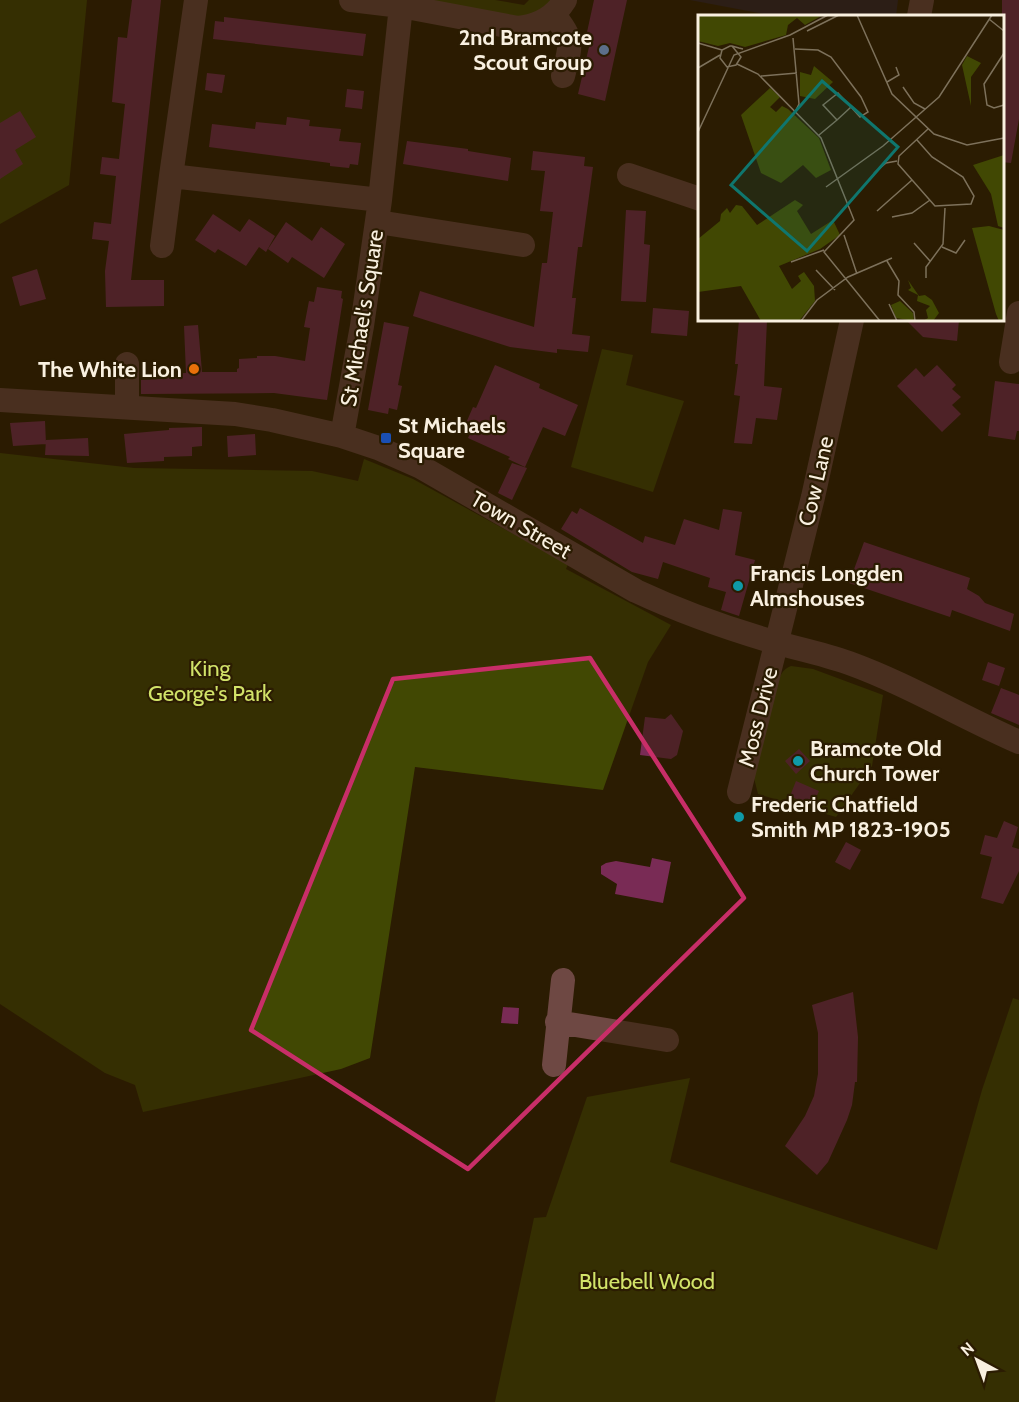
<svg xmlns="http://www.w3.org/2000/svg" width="1019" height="1402" viewBox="0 0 1019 1402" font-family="Cabin,sans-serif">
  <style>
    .education { fill: #2d2230 }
    .green { fill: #414803 }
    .building { fill: #792b55 }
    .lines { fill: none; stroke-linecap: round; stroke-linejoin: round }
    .minor { stroke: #6e4843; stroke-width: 24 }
    .marked { fill: none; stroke: #c82e68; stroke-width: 4.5; stroke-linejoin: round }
    .service-dot { fill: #5c6f8a; stroke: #2b1c02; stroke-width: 2 }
    .food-dot { fill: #e8710a; stroke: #2b1c02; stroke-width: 2 }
    .transit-dot { fill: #1a4fb4; stroke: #2b1c02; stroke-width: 2 }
    .culture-dot { fill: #0f9aa8; stroke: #2b1c02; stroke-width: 2 }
    .labels { text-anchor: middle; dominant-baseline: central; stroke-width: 4.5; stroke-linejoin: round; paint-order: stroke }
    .poi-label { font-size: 22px; font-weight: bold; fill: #f9f0e0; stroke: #2b1c02; text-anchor: start }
    .street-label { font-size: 22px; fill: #f9f0e0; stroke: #2b1c02 }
    .park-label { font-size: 22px; fill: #d2e369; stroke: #2b1c02 }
    .inset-road { fill: none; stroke: #7d715b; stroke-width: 1.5 }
    .view { fill: #0f766e; fill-opacity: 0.15; stroke: #0f766e; stroke-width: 3 }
    .inset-edge { fill: none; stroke: #f9f0e0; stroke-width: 3 }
  </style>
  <rect width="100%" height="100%" fill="#2b1c02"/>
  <path class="education" d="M690,0H898L896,16H774Z"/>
  <path class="green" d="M0,0H87L69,185L0,224Z
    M394,0H495L524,5L529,0H553L528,18Z
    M602,349L633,355L626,385L684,401L653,492L571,467Z
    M0,453L134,468L312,471L358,481L364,459L413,479L568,564L566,569L671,625L648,662L603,790L415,767L370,1058L341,1069L143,1112L135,1085L105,1073L0,1004Z
    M791,666L813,669L883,695L872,766L836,817L758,794L754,778L776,687C779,678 782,669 791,666Z
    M1013,998L1019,1000V1402H495L534,1218L546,1217L587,1097L690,1078L670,1162L937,1250L982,1090Z"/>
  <path class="building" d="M132,0H161L131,280H164V306L106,307L105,271L109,241L92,239L94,222L111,224L116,176L100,174L102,157L119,159L125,104L112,102L118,37L127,38Z
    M594,0H627L605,101L578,94L589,47L584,46Z
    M1002,0H1019V119L1011,163L1002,162Z
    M224,17L366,34L363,56L213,39L215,21L224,22Z
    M207,73L225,75L222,93L205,90Z
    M347,89L364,91L362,109L345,107Z
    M20,111L36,137L15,150L23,164L0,179V123Z
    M287,117L310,120L309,126L341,129L339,141L361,143L358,165L350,164L349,168L330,166V163L209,147L212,124L255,129L256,122L286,125Z
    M407,141L468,149V151L511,158L508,181L403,164Z
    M533,151L585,157L584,166L593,167L582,247H578L572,298H576L572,334L590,336L588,352L557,349V353L510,347L413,316L420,291L534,327L542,263H547L553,212L540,211L545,171L531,170Z
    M626,210L646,211L644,244L650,245L646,302L621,301Z
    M213,214L240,232L249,219L275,236L266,252L259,247L246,266L218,249L215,253L195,240Z
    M286,222L312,241L321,227L345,244L324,278L292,257L288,263L268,249Z
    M37,269L46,299L20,306L12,277Z
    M317,287L342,291L341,298L343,299L327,400L274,393L141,394V380L162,379V374L186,373L184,326L198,325L202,372H237V369L239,368V359L257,358V356H275L305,361L310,328L304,327L309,301L314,302Z
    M653,308L689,311L687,336L651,333Z
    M739,320H767L764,386L782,388L777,420L756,418L752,444L734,443L740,396L734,395L738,364H735Z
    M906,320L930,322V320H959L957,341L923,337Z
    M384,322L409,327L398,385L402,386L397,410L389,408L388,414L368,410Z
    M495,365L540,384L539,388L578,405L565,436L543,427L525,467L508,459L510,457L468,438L470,434L463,430L473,407L476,408Z
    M937,365L956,385L952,389L961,397L952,405L961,414L942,432L897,386L916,368L924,377Z
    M995,381L1019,384V431H1017L1015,440L988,436Z
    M45,421L46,444L13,446L10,423Z
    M202,427V446L192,447V456L164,457V461L127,463L124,434L169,430V428Z
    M255,434L256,455L228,457L227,436Z
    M88,438L89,456L45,455L46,440Z
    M512,463L527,468L512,500L498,493Z
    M580,508L643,543L645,536L675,545L684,519L719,530L723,509L742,512L735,555L755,560L739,616L721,610L726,592L708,587L710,578L663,562L658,579L632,572L561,529L572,511L577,514Z
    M864,542L970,578L967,589L979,596L985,603L1014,614L1010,631L952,610L950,617L849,583Z
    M988,662L1005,668L999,686L982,680Z
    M1001,688L1019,695V725L991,713Z
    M671,714L683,731L677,755L671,759L640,755L645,717L665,719Z
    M799,749L810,761L796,774L785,761Z
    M796,781L819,791L812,806L790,796Z
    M1004,821L1018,827L1012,847L1019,849V871L1003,904L981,898L992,857L980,854L985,835L997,838Z
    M846,842L861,850L850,870L835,862Z
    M652,858L671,862L663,903L615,894L617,884L601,874V866L606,863L616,861L650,867Z
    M853,992L858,1037L857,1082H855L852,1105L847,1120L828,1162L817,1175L785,1146L805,1116L814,1096L818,1074V1033L812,1005Z
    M503,1007L519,1008L518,1024L501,1023Z"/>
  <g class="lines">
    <path class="minor" d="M196,0L171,176L380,200L401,6
      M351,0L401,6L518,28C538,26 554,18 565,0
      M553,14C575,40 571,44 563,76
      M919,16L922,0
      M629,175L700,199
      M378,222L523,245
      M162,246L171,176
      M1011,362L1019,313
      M127,364V406
      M0,400L235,414L272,420L342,436L378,448L421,467L636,591C681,612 726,628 774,642C799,649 824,654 849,663C907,684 962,717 1019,742
      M342,436L362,326L380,200
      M739,792L813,497L852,320
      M557,1022L667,1040
      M554,1065L563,980"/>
  </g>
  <path d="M0 0H1019V1402H0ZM590,658L744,898L468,1169L251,1030L393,679Z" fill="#2b1c02" fill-opacity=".55" fill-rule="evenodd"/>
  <path class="marked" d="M590,658L744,898L468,1169L251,1030L393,679Z"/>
  <circle class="service-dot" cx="604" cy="50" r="6"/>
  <circle class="food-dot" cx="194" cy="369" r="6"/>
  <rect class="transit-dot" x="380" y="432" width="12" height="12" rx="3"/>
  <g class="culture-dot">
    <circle cx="738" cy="586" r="6"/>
    <circle cx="798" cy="761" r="6"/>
    <circle cx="739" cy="817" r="6"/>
  </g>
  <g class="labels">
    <g class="poi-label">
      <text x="592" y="37" text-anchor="end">2nd Bramcote<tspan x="592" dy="25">Scout Group</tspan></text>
      <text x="182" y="369" text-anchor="end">The White Lion</text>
      <text x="398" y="425">St Michaels<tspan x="398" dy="25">Square</tspan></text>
      <text x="750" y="573">Francis Longden<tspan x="750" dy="25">Almshouses</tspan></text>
      <text x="810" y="748">Bramcote Old<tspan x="810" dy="25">Church Tower</tspan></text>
      <text x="751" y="804">Frederic Chatfield<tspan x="751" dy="25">Smith MP 1823-1905</tspan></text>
    </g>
    <g class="street-label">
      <text transform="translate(362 318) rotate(-81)">St Michael's Square</text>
      <text transform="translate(816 481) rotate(-77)">Cow Lane</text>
      <text transform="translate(521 525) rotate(30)">Town Street</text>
      <text transform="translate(758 717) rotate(-76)">Moss Drive</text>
    </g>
    <g class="park-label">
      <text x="210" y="668">King<tspan x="210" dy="25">George's Park</tspan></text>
      <text x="647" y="1281">Bluebell Wood</text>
    </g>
  </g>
  <g transform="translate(698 15)">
    <rect width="306" height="306" fill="#2b1c02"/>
    <path d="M0,0H125L107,10L99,3L90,10L88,20L47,32L32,28L20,31L0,26ZM269,41L283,48L273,62V91L264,50ZM116,51L135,67L117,84L102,81V57L113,60ZM72,73L82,82L72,92L78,97L84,91L90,94L121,123L133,155L118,163L105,150L83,168L63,158L43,100ZM306,140V213L300,211L293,179L275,150ZM97,185L105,190L99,196L113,219L135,205L142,220L122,234L81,251L94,274L103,266L100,261L106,257L116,271L117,286L101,306H63L43,271L0,277V224L22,206L23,199L29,193L32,198L38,190L44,191L59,210ZM291,211L306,215V306H301L298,299L274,213ZM210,265L221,281L227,280L234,285L241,298L235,306H225L230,303L228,295L232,291L219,286L220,280L210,275L213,273ZM202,286L215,298L216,306L198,303L193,290Z" fill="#414803"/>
    <path class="inset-road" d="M159,0L194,79L236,119L269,130L306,123M291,4L306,16M109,16L141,0M95,23L101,89L98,95M0,28L24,35M34,31L43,42L38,50L29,52L22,43L24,35L32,31H34L41,33L45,34M97,34L120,35L133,42L163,82L170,97L162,102L153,92L140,78L125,90L139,105L153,92M306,38L286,69L289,90L296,93L306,90M39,49L60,59L123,123L156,205L126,237L182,306M0,53L22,40M63,61L99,58M189,67L201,60L198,52M205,72L216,88L227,94M0,117L36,40L92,20L130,0M121,120L139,105M219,125L234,142L265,162L276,181L273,189L237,191L200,149L201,141L230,114M176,158L188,148L199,146M128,172L185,131L241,82L294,0M179,196L214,165M194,202L214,198L232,185M146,220L159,259M216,228L232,246M244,232L258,238L267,225M189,246L201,266L200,280L216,297L217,306M93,247L126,235M118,255L137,275M228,263V252L245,229L247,193M191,289L199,306M103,306L119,285L150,262L194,243"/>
    <path class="view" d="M124,66L200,132L109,236L33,170Z"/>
    <rect width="306" height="306" class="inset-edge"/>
  </g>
  <g transform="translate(977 1360) rotate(319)" stroke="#2b1c02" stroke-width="4.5" paint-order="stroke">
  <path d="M0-4.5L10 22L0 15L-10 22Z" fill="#f9f0e0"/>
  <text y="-9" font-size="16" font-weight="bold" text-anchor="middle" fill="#f9f0e0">N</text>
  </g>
</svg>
